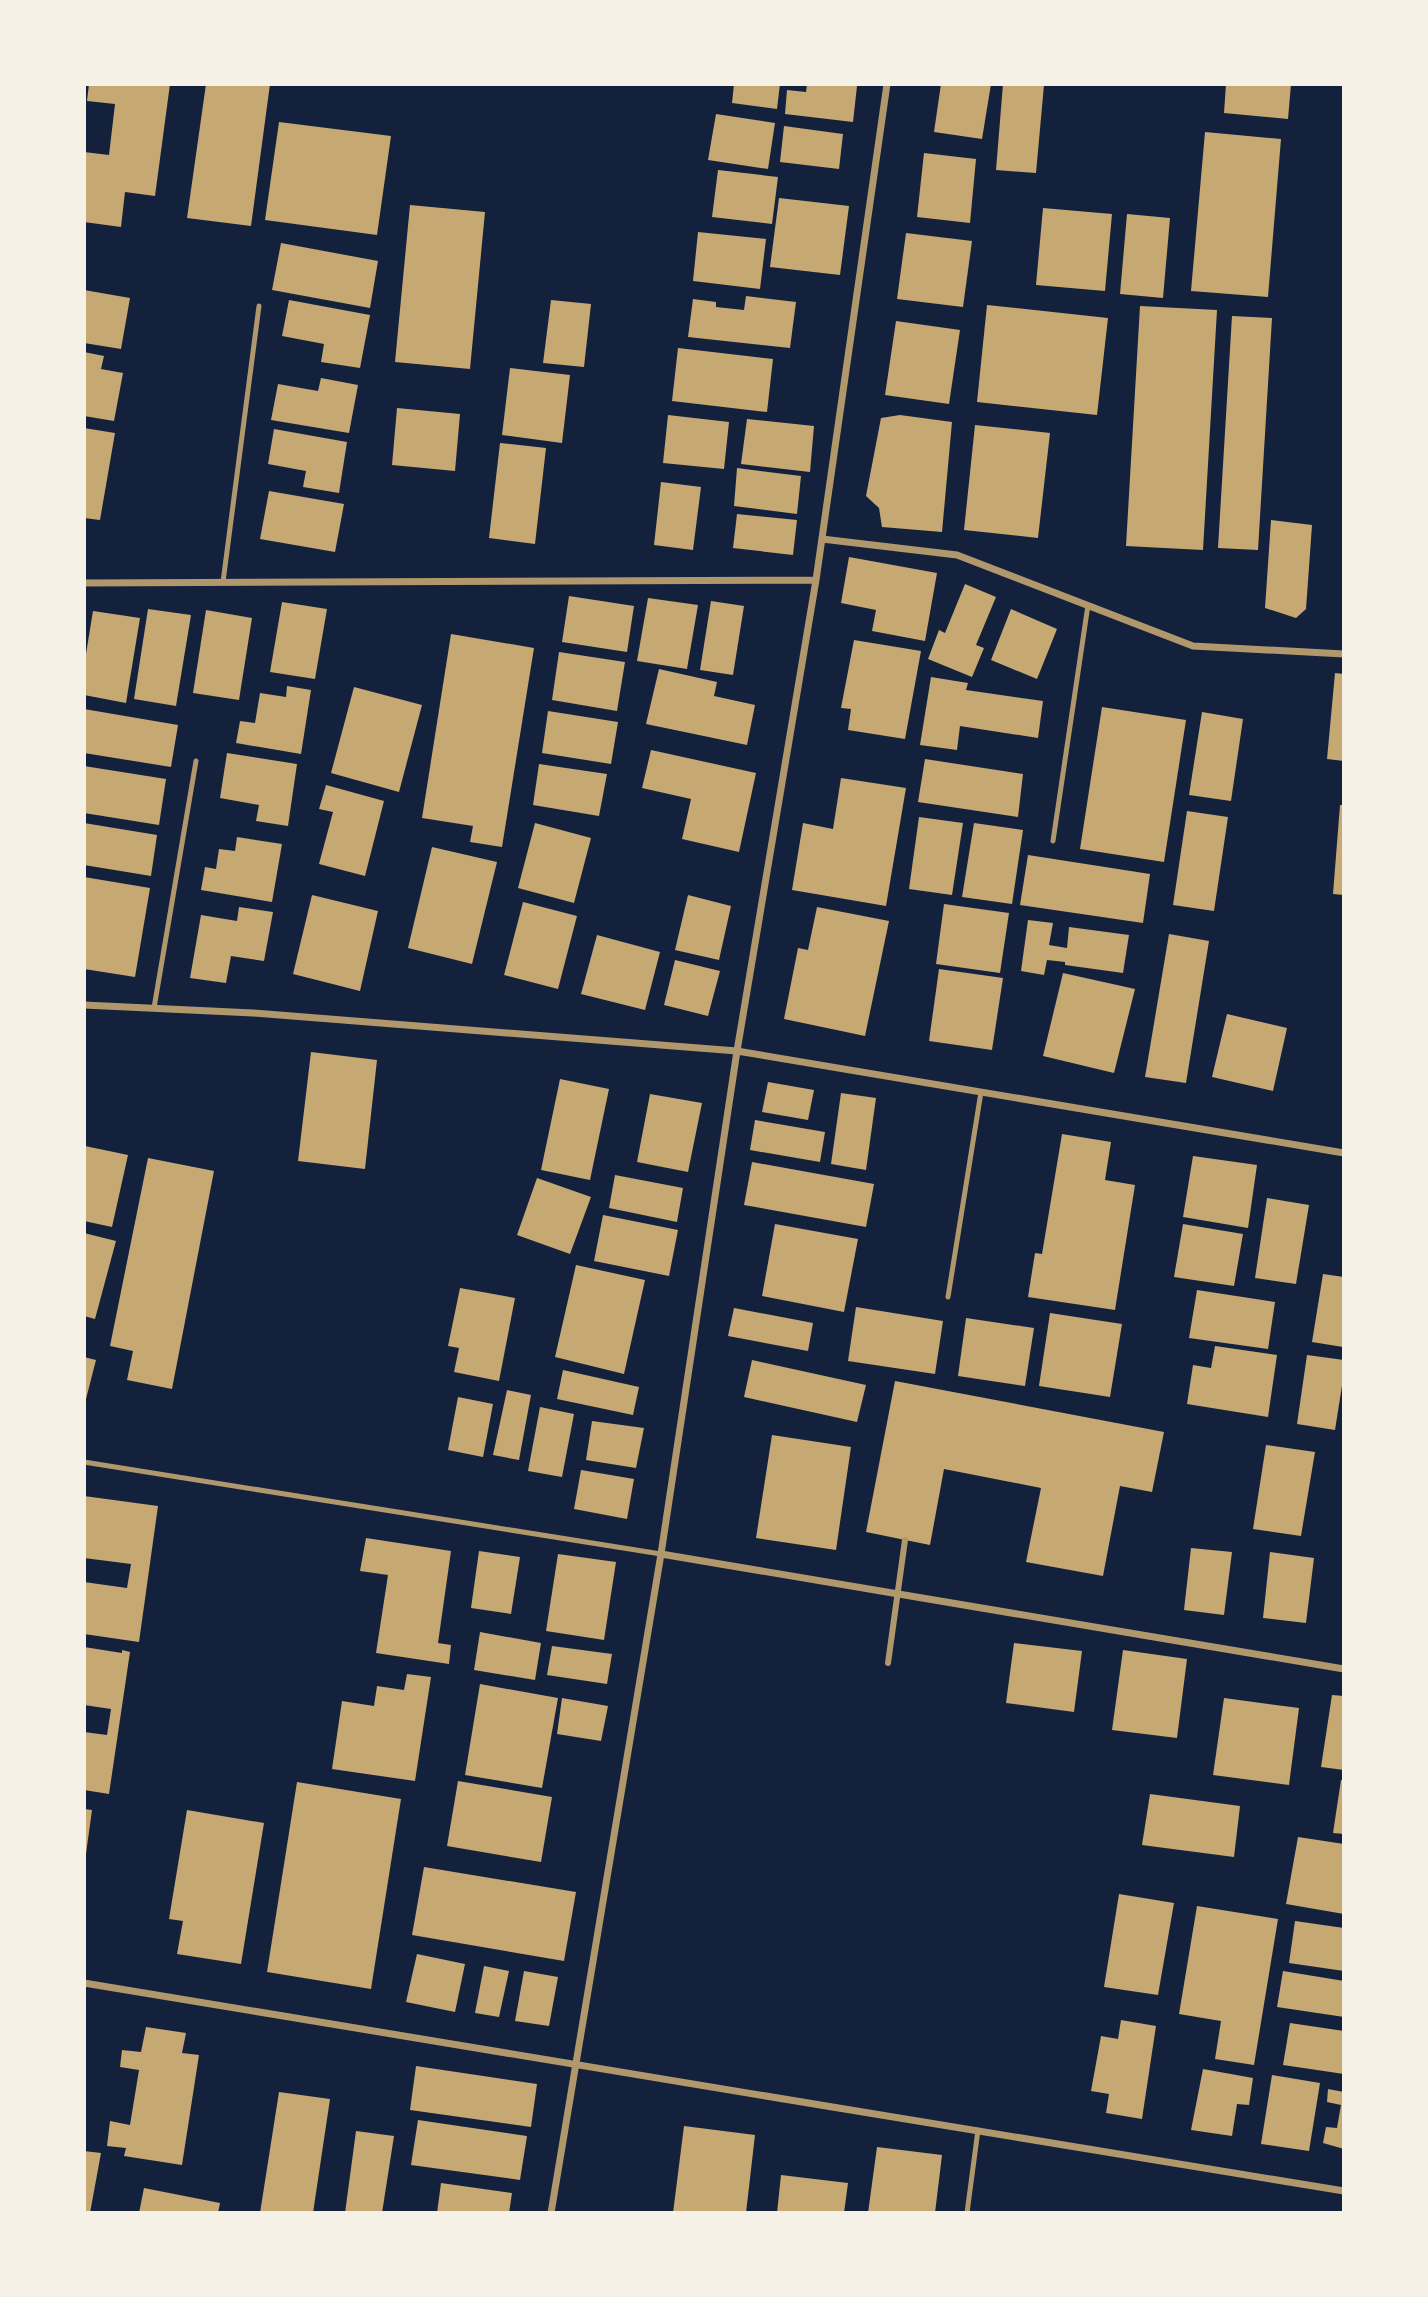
<svg xmlns="http://www.w3.org/2000/svg" width="1428" height="2297" viewBox="0 0 1428 2297" font-family="'Archivo Narrow',sans-serif">
  <style>
    .building { fill: #c6a872 }
    .lines { fill: none; stroke-linecap: round; stroke-linejoin: round }
    .service { stroke: #b1986c; stroke-width: 5 }
    .pedestrian { stroke: #b1986c; stroke-width: 6 }
    .minor { stroke: #b1986c; stroke-width: 7 }
  </style>
  <rect width="100%" height="100%" fill="#14213d"/>
  <path class="building" d="M89,84H170L155,196L125,192L121,227L84,222V152L109,155L115,104L87,101Z
    M206,84H270L251,226L187,218Z
    M734,84H780L777,109L732,103Z
    M807,84L857,86L853,122L785,114L787,90L806,92Z
    M941,84H991L982,139L934,132Z
    M1003,84L1044,85L1036,173L996,170Z
    M1226,84H1291L1288,119L1224,113Z
    M716,114L775,123L768,169L708,160Z
    M279,122L391,136L377,235L265,220Z
    M784,126L843,134L839,169L780,162Z
    M1205,132L1281,139L1268,297L1191,291Z
    M924,153L976,159L970,223L917,217Z
    M718,170L778,177L772,224L712,217Z
    M779,198L849,206L840,275L770,267Z
    M410,205L485,212L470,369L395,362Z
    M1043,208L1112,214L1105,291L1036,285Z
    M1127,214L1170,218L1163,298L1120,294Z
    M698,232L766,239L760,289L693,281Z
    M906,233L972,241L963,307L897,299Z
    M281,243L378,261L370,308L272,290Z
    M84,290L130,298L121,349L84,343Z
    M746,296L796,302L790,348L688,337L693,299L716,302V307L744,310Z
    M289,300L370,315L360,368L321,362L324,344L282,336Z
    M551,300L591,304L584,367L543,363Z
    M987,305L1108,318L1097,415L977,402Z
    M1140,306L1217,310L1203,550L1126,546Z
    M1232,316L1272,318L1258,550L1218,548Z
    M896,321L960,330L949,404L885,395Z
    M678,348L773,359L767,412L672,401Z
    M84,352L104,356L101,369L123,373L114,421L84,416Z
    M510,368L570,375L562,443L502,435Z
    M321,378L358,385L349,433L271,420L278,384L318,391Z
    M397,408L460,414L455,471L392,465Z
    M668,415L729,422L724,469L663,463Z
    M900,415L952,422L942,532L882,527L879,508L866,496L881,418Z
    M747,419L814,426L810,472L741,464Z
    M975,425L1050,433L1038,538L964,530Z
    M84,428L115,433L100,520L84,518Z
    M274,429L347,442L339,493L303,487L306,471L268,464Z
    M500,443L546,448L535,544L489,538Z
    M737,468L801,476L797,514L734,506Z
    M661,482L701,487L693,550L654,545Z
    M269,491L344,504L335,552L260,539Z
    M737,514L797,520L793,555L733,548Z
    M1271,520L1312,525L1306,609L1296,618L1265,608Z
    M849,557L937,573L925,641L872,631L876,610L841,603Z
    M965,584L996,597L976,645L984,648L972,677L928,659L939,630L945,633Z
    M569,596L634,606L627,652L562,642Z
    M648,598L698,605L687,669L637,661Z
    M711,601L744,606L733,675L700,670Z
    M282,602L327,609L315,679L270,672Z
    M148,609L191,615L176,706L134,699Z
    M1011,609L1057,629L1037,679L991,660Z
    M206,610L252,618L239,700L193,693Z
    M93,611L140,618L126,703L84,695V666Z
    M451,634L534,648L502,847L470,842L473,826L422,818Z
    M854,640L921,651L905,739L848,730L851,709L841,708Z
    M559,652L625,662L617,711L552,700Z
    M659,669L717,682L714,696L755,705L747,745L646,724Z
    M1335,673L1344,674V761L1327,759Z
    M931,677L968,683L966,690L1043,701L1038,738L960,726L957,750L920,745Z
    M287,686L311,690L301,754L236,743L240,721L255,723L260,693L286,697Z
    M354,687L422,705L399,792L331,773Z
    M1102,707L1186,720L1164,862L1080,849Z
    M84,709L178,725L171,767L84,753Z
    M548,711L618,722L611,764L542,753Z
    M1202,712L1243,719L1231,801L1189,795Z
    M651,750L756,773L739,852L682,839L691,799L642,788Z
    M227,753L297,764L288,826L256,821L259,805L220,798Z
    M925,759L1023,774L1018,817L918,802Z
    M539,764L607,774L599,816L533,805Z
    M84,766L166,779L159,825L84,813Z
    M841,778L906,788L886,906L792,890L803,823L833,829Z
    M326,785L384,801L365,876L319,864L333,812L319,809Z
    M1340,805H1344V895L1333,894Z
    M1187,811L1228,817L1214,911L1173,905Z
    M919,817L963,823L952,895L909,889Z
    M84,823L157,835L151,876L84,865Z
    M535,823L591,838L574,903L518,888Z
    M974,823L1023,830L1012,904L962,897Z
    M237,837L282,844L272,902L201,890L205,867L216,869L219,849L235,851Z
    M432,847L497,862L472,964L408,948Z
    M1028,855L1150,874L1143,923L1020,905Z
    M84,877L150,888L135,977L84,969Z
    M312,895L378,911L360,991L293,974Z
    M688,895L731,906L719,960L675,950Z
    M523,902L577,916L558,989L504,975Z
    M944,904L1009,913L1000,973L936,964Z
    M239,907L273,912L264,961L231,956L226,983L190,978L201,915L237,921Z
    M817,907L889,921L865,1036L784,1019L798,948L808,950Z
    M1028,920L1053,923L1049,945L1067,948L1069,927L1129,935L1123,973L1065,965V962L1047,960L1044,975L1021,971Z
    M1169,934L1209,941L1186,1083L1145,1077Z
    M597,935L660,952L645,1010L581,994Z
    M675,960L720,971L708,1016L664,1005Z
    M939,969L1003,978L992,1050L929,1041Z
    M1063,973L1135,989L1114,1073L1043,1056Z
    M1227,1014L1287,1028L1273,1091L1212,1077Z
    M311,1052L377,1060L365,1169L298,1161Z
    M560,1079L609,1089L590,1180L541,1170Z
    M768,1082L814,1090L808,1120L762,1112Z
    M841,1093L876,1098L866,1170L831,1164Z
    M650,1094L702,1103L688,1172L637,1162Z
    M755,1120L825,1132L820,1162L750,1150Z
    M1062,1134L1111,1142L1105,1180L1135,1185L1115,1310L1028,1297L1035,1253L1042,1254Z
    M85,1146L128,1155L112,1227L84,1221Z
    M1193,1156L1257,1165L1248,1228L1183,1217Z
    M148,1158L214,1171L172,1389L127,1380L133,1351L110,1346Z
    M752,1162L874,1184L866,1227L744,1205Z
    M615,1175L683,1188L677,1222L609,1208Z
    M537,1178L591,1197L570,1254L517,1235Z
    M1267,1198L1309,1205L1296,1284L1255,1278Z
    M603,1215L678,1230L669,1276L594,1261Z
    M775,1224L858,1239L844,1312L762,1296Z
    M1183,1224L1243,1234L1234,1286L1174,1277Z
    M84,1233L116,1241L95,1319L84,1316Z
    M576,1265L645,1280L624,1374L555,1357Z
    M1323,1274L1344,1277L1343,1347L1312,1342Z
    M460,1288L515,1298L499,1381L454,1372L459,1348L448,1346Z
    M1197,1290L1275,1302L1268,1349L1189,1338Z
    M856,1307L943,1321L935,1374L848,1361Z
    M734,1308L813,1323L808,1351L728,1336Z
    M1050,1313L1122,1324L1110,1397L1039,1386Z
    M966,1318L1034,1328L1025,1386L958,1376Z
    M1215,1346L1277,1355L1268,1417L1187,1404L1193,1365L1211,1368Z
    M1307,1355L1344,1360V1373L1335,1430L1297,1424Z
    M84,1357L96,1360L85,1403H84Z
    M752,1360L866,1385L857,1422L744,1397Z
    M563,1370L639,1387L633,1415L557,1399Z
    M895,1381L1164,1432L1152,1492L1120,1486L1103,1576L1026,1562L1041,1488L944,1469L930,1545L866,1532Z
    M507,1390L531,1395L519,1460L493,1455Z
    M458,1397L493,1404L483,1457L448,1450Z
    M540,1407L574,1414L562,1477L528,1471Z
    M592,1421L644,1428L636,1468L586,1460Z
    M772,1435L851,1447L836,1550L756,1538Z
    M1266,1445L1315,1452L1301,1536L1253,1529Z
    M581,1470L634,1479L627,1519L574,1509Z
    M84,1496L158,1506L139,1642L84,1634V1582L127,1588L131,1564L84,1558Z
    M366,1538L451,1551L438,1643L451,1645L449,1664L376,1653L388,1575L360,1571Z
    M1191,1548L1232,1552L1224,1615L1184,1610Z
    M479,1551L520,1557L511,1614L471,1608Z
    M1270,1552L1314,1558L1306,1623L1263,1618Z
    M558,1554L616,1562L604,1640L546,1631Z
    M480,1632L541,1643L535,1680L474,1670Z
    M1014,1643L1082,1651L1074,1712L1006,1703Z
    M552,1646L612,1654L607,1684L547,1675Z
    M84,1647L122,1653V1650L130,1652L109,1794L84,1790V1732L107,1735L111,1709L84,1705Z
    M1123,1650L1187,1659L1177,1738L1112,1730Z
    M407,1674L431,1677L415,1781L332,1769L342,1701L374,1706L377,1686L404,1690Z
    M480,1684L558,1698L542,1788L465,1775Z
    M1332,1695L1344,1696V1770L1321,1767Z
    M562,1698L608,1706L601,1741L557,1734Z
    M1224,1698L1299,1708L1289,1785L1213,1775Z
    M1341,1780H1344V1834L1333,1833Z
    M458,1781L552,1797L541,1862L447,1846Z
    M297,1782L401,1799L371,1989L267,1972Z
    M1150,1794L1240,1806L1234,1857L1142,1845Z
    M84,1809L92,1810L86,1854H84Z
    M187,1810L264,1823L241,1964L177,1954L183,1921L169,1919Z
    M1298,1837L1344,1844V1914L1286,1904Z
    M424,1867L576,1892L564,1961L412,1935Z
    M1119,1894L1174,1903L1158,1995L1104,1987Z
    M1197,1906L1278,1919L1254,2065L1215,2059L1221,2021L1179,2014Z
    M1295,1921L1344,1928V1971L1289,1963Z
    M417,1954L465,1964L455,2012L406,2002Z
    M484,1966L509,1971L499,2017L475,2013Z
    M524,1971L558,1977L549,2026L515,2021Z
    M1283,1971L1344,1981V2017L1277,2007Z
    M1121,2020L1156,2026L1142,2119L1106,2113L1109,2094L1091,2091L1101,2036L1118,2039Z
    M1290,2023L1344,2031V2074L1283,2065Z
    M146,2027L186,2033L182,2053L199,2055L182,2165L124,2156L126,2148L107,2146L110,2121L130,2125L139,2070L120,2067L122,2050L141,2052Z
    M416,2066L537,2084L531,2127L410,2110Z
    M1203,2069L1253,2078L1249,2105L1237,2104L1232,2136L1191,2130Z
    M1272,2075L1320,2083L1309,2151L1261,2144Z
    M1328,2089L1344,2092V2149L1323,2143L1326,2127L1337,2128L1341,2105L1327,2102Z
    M279,2092L330,2099L313,2213H260Z
    M418,2120L527,2136L520,2180L411,2165Z
    M684,2126L755,2135L746,2213H673Z
    M356,2131L394,2136L382,2213H345Z
    M877,2147L942,2155L935,2213H868Z
    M84,2151L101,2153L90,2213H84Z
    M781,2175L848,2183L844,2213H777Z
    M441,2183L512,2193L509,2213H437Z
    M144,2188L220,2203L218,2213H139Z"/>
  <g class="lines">
    <path class="service" d="M223,582L259,306
      M1053,841L1088,605
      M154,1008L196,761
      M948,1297L981,1092
      M84,1462L661,1554
      M967,2213L978,2130"/>
    <path class="pedestrian" d="M888,1663L905,1540"/>
    <path class="minor" d="M822,539L957,555L1193,646L1344,654
      M84,583L816,580
      M84,1005L253,1013L737,1051L1344,1153
      M661,1554L1344,1669
      M84,1983C504,2055 924,2121 1344,2191
      M551,2213L661,1554L737,1051L816,580L887,84"/>
  </g>
  <rect width="1428" height="2297" fill="none" stroke="#f6f1e7" stroke-width="172"/>
</svg>
